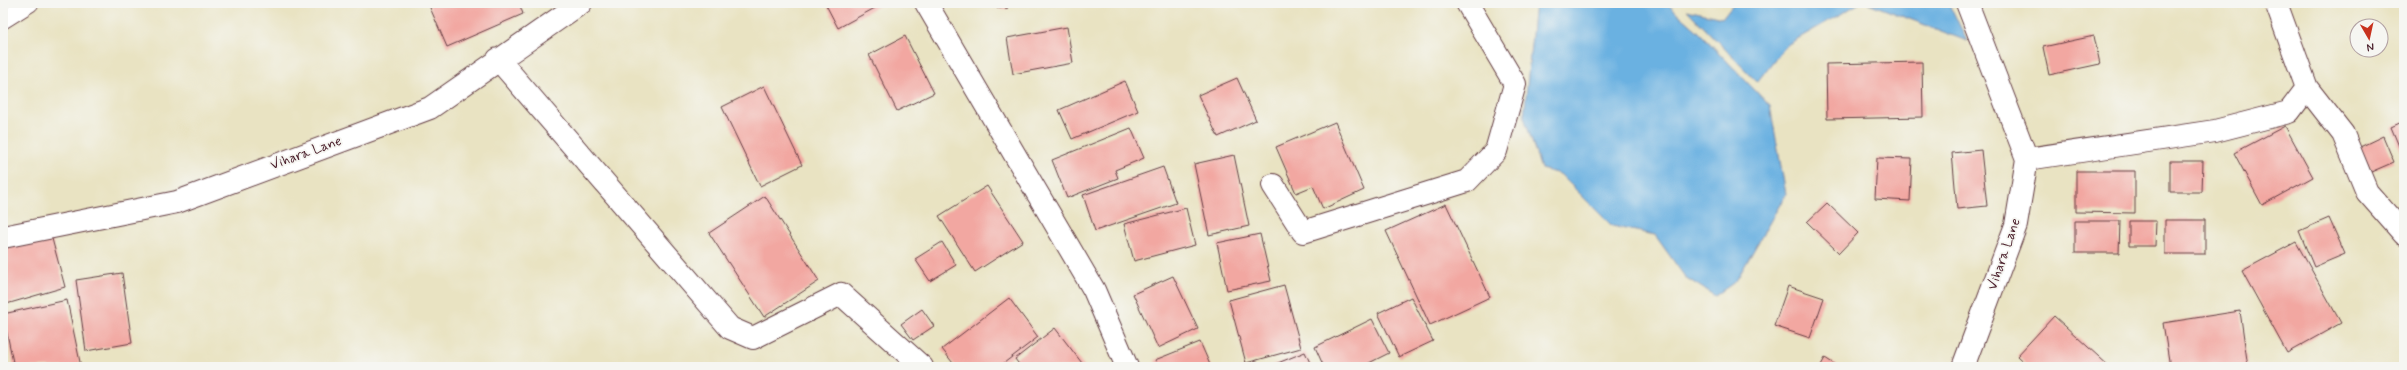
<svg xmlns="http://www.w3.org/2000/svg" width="2407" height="370" viewBox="0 0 2407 370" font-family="Mynerve,sans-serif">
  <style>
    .water { fill: #6bb1e1; stroke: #5a6886 }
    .building { fill: #f2a7a1 }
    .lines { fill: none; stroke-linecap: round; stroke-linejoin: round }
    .service-casing { stroke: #623c42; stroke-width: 19 }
    .minor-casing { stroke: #623c42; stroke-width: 24 }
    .service { stroke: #fff; stroke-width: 17 }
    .minor { stroke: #fff; stroke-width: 22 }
    .labels { text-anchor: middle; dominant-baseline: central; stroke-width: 3.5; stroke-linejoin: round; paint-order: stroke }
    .street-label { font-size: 14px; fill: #4a1f2b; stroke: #f6f6f2 }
  </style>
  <rect width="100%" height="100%" fill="#f6f6f2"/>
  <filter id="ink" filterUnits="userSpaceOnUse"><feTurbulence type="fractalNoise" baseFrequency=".025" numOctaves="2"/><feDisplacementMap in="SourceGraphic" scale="8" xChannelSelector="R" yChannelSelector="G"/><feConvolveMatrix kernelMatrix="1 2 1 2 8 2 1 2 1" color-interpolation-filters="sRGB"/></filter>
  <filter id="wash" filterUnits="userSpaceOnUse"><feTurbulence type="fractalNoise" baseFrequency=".012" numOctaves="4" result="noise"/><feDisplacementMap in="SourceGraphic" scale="16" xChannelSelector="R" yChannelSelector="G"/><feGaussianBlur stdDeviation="0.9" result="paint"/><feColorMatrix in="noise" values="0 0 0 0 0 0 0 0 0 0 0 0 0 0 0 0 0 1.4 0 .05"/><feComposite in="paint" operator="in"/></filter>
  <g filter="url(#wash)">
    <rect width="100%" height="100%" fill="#e9e3c2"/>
    <path class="water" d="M1535,3H1666L1700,33L1770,106L1786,194L1736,281L1715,296L1685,277L1655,235L1612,226L1560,174L1541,169L1524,117Z
      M1734,3H1860L1785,46L1757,82L1687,10L1722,18Z
      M1868,3H1949L1967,41Z"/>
    <g id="blocks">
      <path class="building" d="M428,3H519L523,14L447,47Z
        M825,3H884L838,28Z
        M970,3H1008L1007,9Z
        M1067,27L1073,63L1013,74L1007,38Z
        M905,36L934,93L897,111L869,55Z
        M2094,36L2100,64L2049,75L2043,47Z
        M1922,62L1923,117L1827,119L1826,64Z
        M1237,78L1256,120L1218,137L1198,95Z
        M1125,81L1138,111L1072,139L1059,110Z
        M764,86L802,165L760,186L722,107Z
        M2404,121V150L2401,151L2391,127Z
        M1335,122L1364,190L1323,209L1313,186L1296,193L1276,147Z
        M2285,126L2313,177L2262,205L2234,153Z
        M1131,128L1144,158L1115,170L1118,178L1067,198L1052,160Z
        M2383,136L2394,162L2371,172L2360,147Z
        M1981,150L1987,206L1957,209L1952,153Z
        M1234,155L1249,226L1209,235L1194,164Z
        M1877,158L1912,159L1910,201L1875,199Z
        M2170,161H2203L2202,192H2170Z
        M1163,167L1176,203L1095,231L1083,195Z
        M2076,171H2135V213L2076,212Z
        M987,186L1023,241L975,272L939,216Z
        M765,196L819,281L764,317L709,233Z
        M1827,203L1858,233L1839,253L1807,222Z
        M1446,204L1490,297L1430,325L1386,231Z
        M1186,208L1195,245L1134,261L1124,224Z
        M2329,218L2345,254L2314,267L2299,231Z
        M2165,220H2205V254H2165Z
        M2075,221H2120L2119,253H2075Z
        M2129,221H2156L2155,246H2129Z
        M1260,234L1271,281L1227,290L1217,243Z
        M51,235L65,287L3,305V249Z
        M942,242L956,265L930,281L915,259Z
        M2296,242L2341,323L2287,353L2242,271Z
        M122,273L132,343L86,351L76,280Z
        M1173,276L1198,329L1158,348L1133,294Z
        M1284,285L1301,348L1246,363L1229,300Z
        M1788,286L1824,298L1810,338L1774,326Z
        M1411,297L1433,341L1399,357L1378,313Z
        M1009,298L1038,337L1004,363L1008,367H956L942,349Z
        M67,300L81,367H14L3,314Z
        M922,309L934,326L913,340L901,324Z
        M2240,311L2248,367H2170L2163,323Z
        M2054,316L2110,367H2029L2017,356Z
        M1372,319L1389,353L1361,367H1324L1315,347Z
        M1055,328L1085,367H1021L1015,359Z
        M1200,342L1211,367H1158L1155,360Z
        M1305,352L1312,367H1268Z
        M1825,358L1839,367H1820Z"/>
    </g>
  </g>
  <g filter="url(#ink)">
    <use href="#blocks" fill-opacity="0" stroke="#623c42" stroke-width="1"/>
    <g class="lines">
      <g class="service-casing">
        <path id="service" d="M3,20L30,3"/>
      </g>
      <g class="minor-casing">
        <path id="minor" d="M926,3L1094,290L1127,367
          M498,59L730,328L753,338L841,294L922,367
          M2307,88L2343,134L2367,192L2404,234
          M2027,159L2215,131L2289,112L2307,88L2276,3
          M1273,185L1303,232L1467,181L1496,151L1515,84L1467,3
          M3,237L177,202L430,108L581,3
          M1963,367L2016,225L2027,159L1967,3"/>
      </g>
      <use href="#service" class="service"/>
      <use href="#minor" class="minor"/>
    </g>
  </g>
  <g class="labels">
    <g class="street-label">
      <text transform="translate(306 153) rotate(-20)">Vihara Lane</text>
      <text transform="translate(2004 254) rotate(-71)">Vihara Lane</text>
    </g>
  </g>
  <rect width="2407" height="370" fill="none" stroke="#f6f6f2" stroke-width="16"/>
  <g transform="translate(2369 38) rotate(171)"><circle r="19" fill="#f6f6f2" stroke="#b1a0a2"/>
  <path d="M0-3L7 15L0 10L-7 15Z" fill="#c8321e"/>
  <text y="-6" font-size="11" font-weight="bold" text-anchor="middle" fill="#4a1f2b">N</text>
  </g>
</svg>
